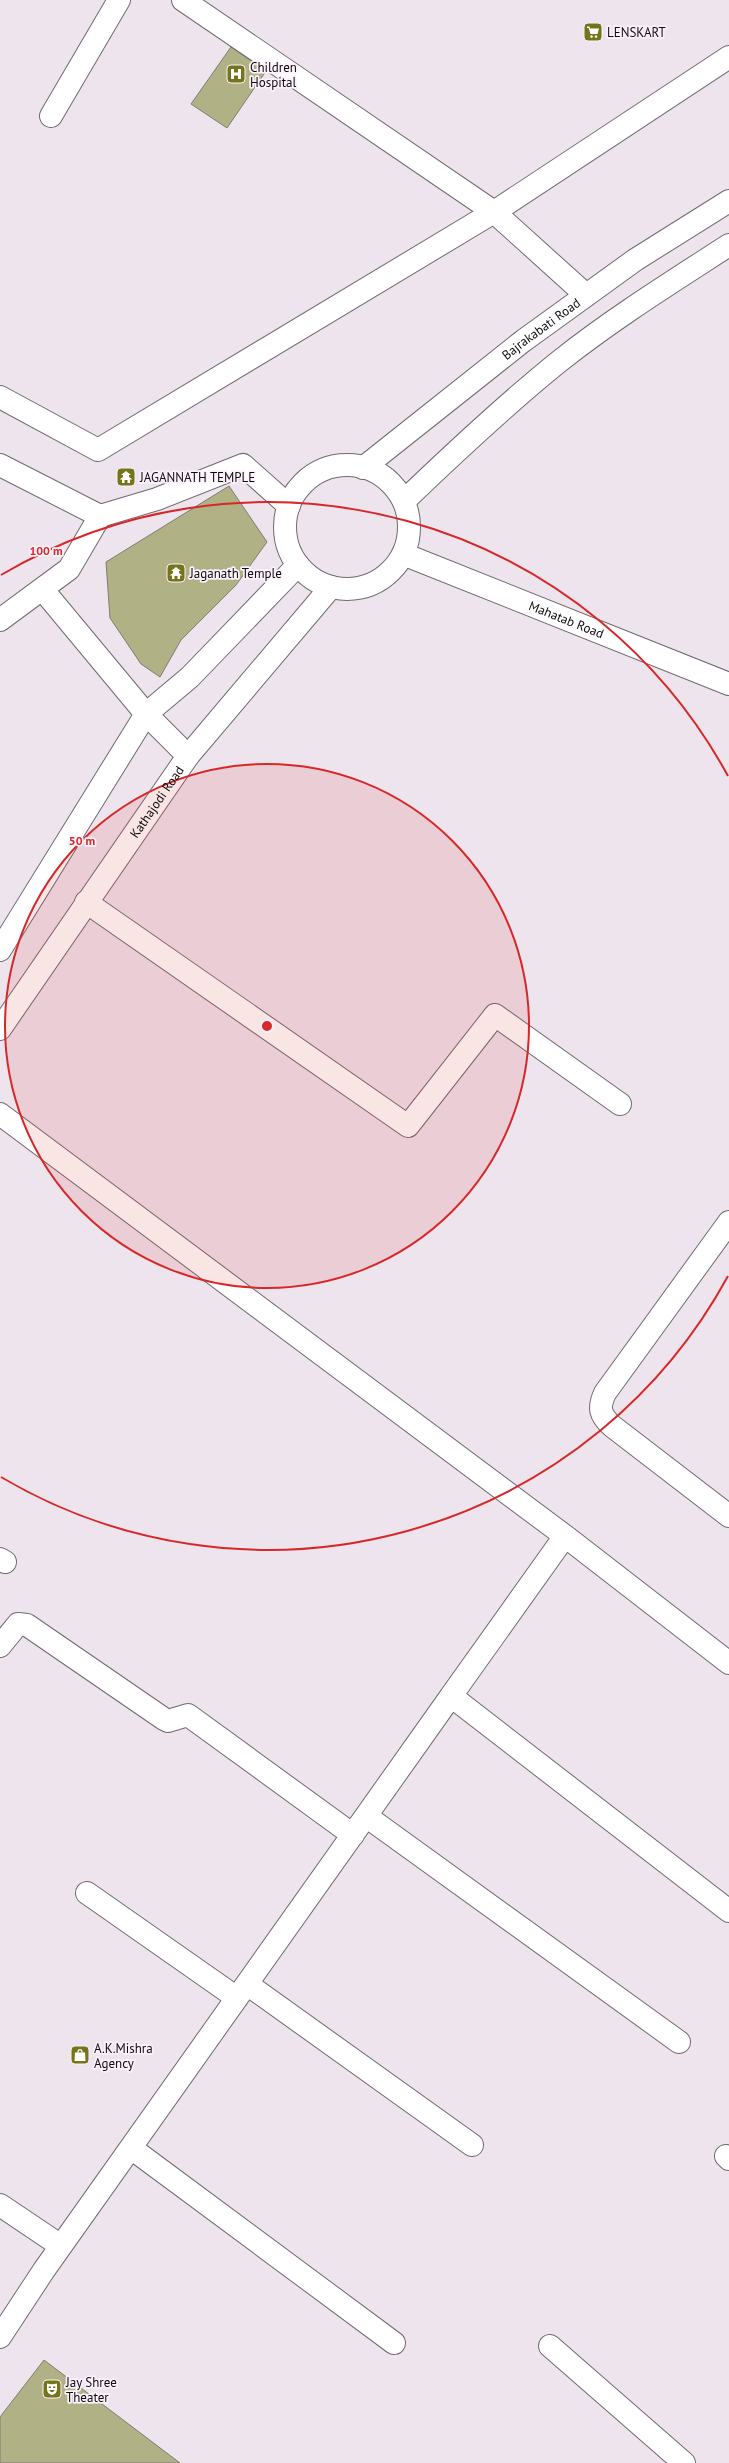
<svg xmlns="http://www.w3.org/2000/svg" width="729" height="2463" viewBox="0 0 729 2463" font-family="'PT Sans',sans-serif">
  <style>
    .building { fill: #b0b285; stroke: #7d7d73 }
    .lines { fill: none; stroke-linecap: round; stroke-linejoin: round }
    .street-casing { stroke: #726971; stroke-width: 24 }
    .secondary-casing { stroke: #726971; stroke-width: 24 }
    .street { stroke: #fff; stroke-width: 22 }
    .secondary { stroke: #fff; stroke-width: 22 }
    .ring { fill: none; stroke: #d62828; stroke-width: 2 }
    .labels { text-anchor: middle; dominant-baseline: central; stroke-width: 3.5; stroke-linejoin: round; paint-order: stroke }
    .poi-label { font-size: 13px; fill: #0e0b0e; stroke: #fbf1fa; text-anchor: start }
    .street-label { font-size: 13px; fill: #0e0b0e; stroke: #fbf1fa }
    .centre { fill: #d62828; stroke: #fbf1fa; stroke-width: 2 }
    .ring-label { font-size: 12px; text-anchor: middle; font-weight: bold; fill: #d62828; stroke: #fbf1fa; stroke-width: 3.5; stroke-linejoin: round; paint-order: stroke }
  </style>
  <rect width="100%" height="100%" fill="#eee4ed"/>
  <path class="building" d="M231,47L266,71L227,128L191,104Z
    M229,486L267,542L236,585L181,640L160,677L141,664L110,618L106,562Z
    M44,2360L180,2463H0V2417Z"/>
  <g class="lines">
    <g class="street-casing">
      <path id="street" d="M183,0L494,212L586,295
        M51,116L119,0
        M0,397L98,450L494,212L729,57
        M86,902L408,1126L495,1015L620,1104
        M0,1114L565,1536L451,1696L729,1911
        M729,1222L605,1393C598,1408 600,1415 612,1426L729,1516
        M565,1536L729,1663
        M0,1559L5,1562
        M0,1646L18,1624L27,1625L164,1719L168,1721L188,1715L353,1835
        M366,1816L679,2042
        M87,1893L237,1998
        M247,1984L472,2145
        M131,2148L394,2343
        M726,2156L729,2159
        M0,2205L61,2246
        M0,2337L44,2270L451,1696
        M550,2346L684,2463"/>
    </g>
    <g class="secondary-casing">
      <g id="secondary">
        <path d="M0,465L100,516"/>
        <circle cx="347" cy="527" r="62"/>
        <path id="s1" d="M363,468L523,341L635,260L729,201"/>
        <path d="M404,501C455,452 506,404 561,360C614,318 672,282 729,245"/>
        <path id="s2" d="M403,554L729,684"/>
        <path d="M43,590L146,714L188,756"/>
        <path d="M0,620L69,569L100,516L157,499L243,465L289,506"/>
        <path d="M0,950L146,714L190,677L298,565"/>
        <path id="s3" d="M0,1029L188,756L331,587"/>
      </g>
    </g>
    <use href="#street" class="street"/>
    <use href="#secondary" class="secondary"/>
  </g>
  <circle cx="267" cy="1026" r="262" fill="#d62828" fill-opacity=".12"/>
  <g class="ring">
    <circle cx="267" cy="1026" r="262"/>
    <path d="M728 1276A524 524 0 0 1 1 1477M1 575A524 524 0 0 1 728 776"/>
  </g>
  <defs>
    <g id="supermarket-square" transform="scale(1)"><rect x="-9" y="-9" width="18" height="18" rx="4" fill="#747419" stroke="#fbf1fa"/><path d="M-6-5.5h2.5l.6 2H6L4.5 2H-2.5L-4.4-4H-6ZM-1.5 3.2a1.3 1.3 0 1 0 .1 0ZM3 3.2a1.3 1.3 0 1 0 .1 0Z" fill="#fff"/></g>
    <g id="hospital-square" transform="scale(1)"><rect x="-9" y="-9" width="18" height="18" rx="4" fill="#747419" stroke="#fbf1fa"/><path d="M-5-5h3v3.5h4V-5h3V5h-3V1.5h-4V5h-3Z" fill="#fff"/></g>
    <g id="temple-square" transform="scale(1)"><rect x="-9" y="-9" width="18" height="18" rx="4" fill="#747419" stroke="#fbf1fa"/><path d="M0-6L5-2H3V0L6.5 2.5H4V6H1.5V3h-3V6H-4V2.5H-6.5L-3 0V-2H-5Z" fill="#fff"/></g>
    <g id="shop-square" transform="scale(1)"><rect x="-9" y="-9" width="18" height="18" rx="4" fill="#747419" stroke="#fbf1fa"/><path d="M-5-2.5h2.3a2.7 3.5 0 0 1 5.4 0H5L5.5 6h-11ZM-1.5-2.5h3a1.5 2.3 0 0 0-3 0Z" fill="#fff"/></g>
    <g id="theatre-square" transform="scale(1)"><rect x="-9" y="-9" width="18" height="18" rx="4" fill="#747419" stroke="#fbf1fa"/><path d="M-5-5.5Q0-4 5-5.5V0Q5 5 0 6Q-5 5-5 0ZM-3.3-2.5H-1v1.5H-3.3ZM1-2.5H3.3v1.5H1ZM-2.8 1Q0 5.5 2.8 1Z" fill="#fff"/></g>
  </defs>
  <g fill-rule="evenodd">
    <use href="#supermarket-square" x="593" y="32"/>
    <use href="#hospital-square" x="236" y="74"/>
    <use href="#temple-square" x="126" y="477"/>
    <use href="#temple-square" x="176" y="573"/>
    <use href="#shop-square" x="80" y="2055"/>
    <use href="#theatre-square" x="52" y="2389"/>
  </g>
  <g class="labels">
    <g class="poi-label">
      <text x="607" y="32">LENSKART</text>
      <text x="250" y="67">Children<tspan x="250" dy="15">Hospital</tspan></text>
      <text x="140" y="477">JAGANNATH TEMPLE</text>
      <text x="190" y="573">Jaganath Temple</text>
      <text x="94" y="2048">A.K.Mishra<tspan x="94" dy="15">Agency</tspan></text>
      <text x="66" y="2382">Jay Shree<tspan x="66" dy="15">Theater</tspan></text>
    </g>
    <g class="street-label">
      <text stroke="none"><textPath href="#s1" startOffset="226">Bajrakabati Road</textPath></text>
      <text stroke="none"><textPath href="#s2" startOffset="176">Mahatab Road</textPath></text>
      <text stroke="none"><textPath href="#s3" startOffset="276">Kathajodi Road</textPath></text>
    </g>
  </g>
  <circle cx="267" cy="1026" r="6" class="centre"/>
  <g class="ring-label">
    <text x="46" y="555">100 m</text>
    <text x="82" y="845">50 m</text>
  </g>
</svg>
